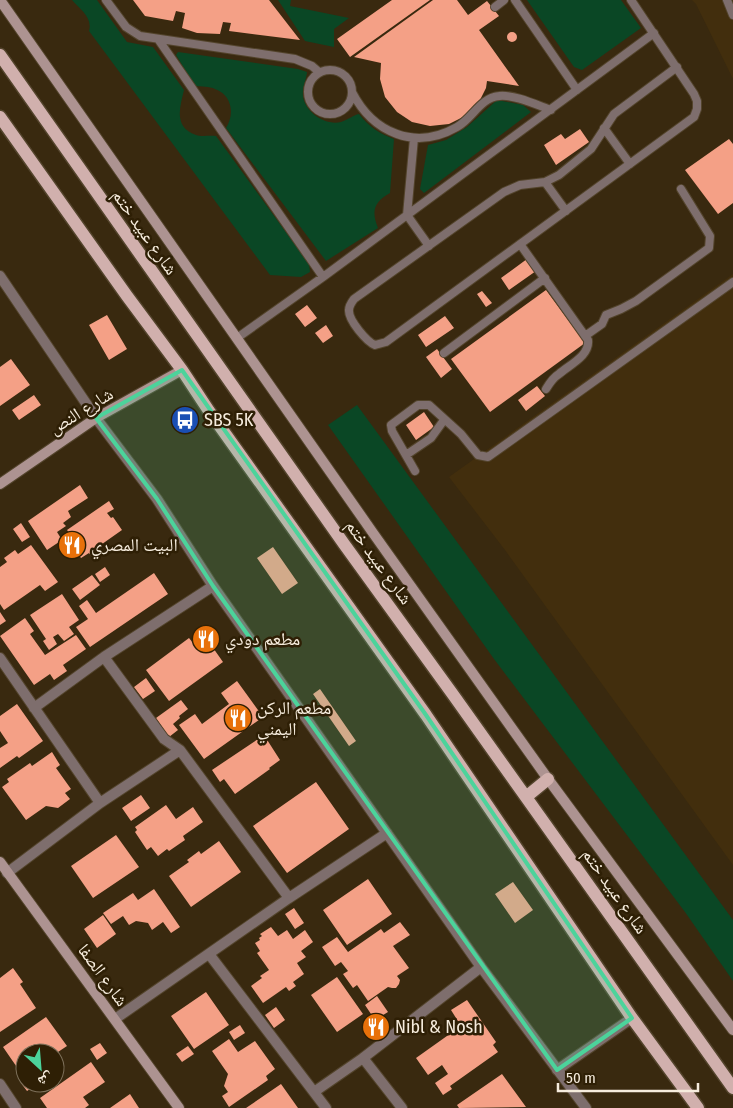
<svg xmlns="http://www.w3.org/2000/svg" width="733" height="1108" viewBox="0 0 733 1108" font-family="'Fira Sans Condensed','Noto Naskh Arabic',sans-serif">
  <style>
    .built { fill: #422e0d }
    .green { fill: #0a4725 }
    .building { fill: #f4a086 }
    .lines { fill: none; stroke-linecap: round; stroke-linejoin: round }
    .lane-casing { stroke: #53442c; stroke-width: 10 }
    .street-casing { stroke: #53442c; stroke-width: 12 }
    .secondary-casing { stroke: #53442c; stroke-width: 12 }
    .primary-casing { stroke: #53442c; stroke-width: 15 }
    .lane { stroke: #7e6e6d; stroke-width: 8 }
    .street { stroke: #7e6e6d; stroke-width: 10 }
    .secondary { stroke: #ad9391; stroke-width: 10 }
    .primary { stroke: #d1b0ad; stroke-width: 12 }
    .marked { fill: #4cd39b; fill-opacity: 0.2; stroke: #4cd39b; stroke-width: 4; stroke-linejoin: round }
    .labels { text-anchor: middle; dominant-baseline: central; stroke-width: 5; stroke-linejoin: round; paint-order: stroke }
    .street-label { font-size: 18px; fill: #f6ecdd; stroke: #2e1f05 }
    .poi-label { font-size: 18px; fill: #f6ecdd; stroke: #2e1f05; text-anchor: start }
  </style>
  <rect width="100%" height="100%" fill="#39290f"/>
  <path class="built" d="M692,0H733V79L696,4Z
    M733,274V865L505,550L449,477Z"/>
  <path class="green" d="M72,0H97L127,42L153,47L184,90C180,107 173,127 196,135C202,137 209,135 216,136L309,264L310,272L301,277L270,275L89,31C93,18 80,9 72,0Z
    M278,0H291L290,6L349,18L334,29V47L305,41Z
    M527,0H621L641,28L582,70L574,67Z
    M178,52L298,69L307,72C306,81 302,87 303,96C305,112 325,126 341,122C348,120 353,115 359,114C369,127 379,133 394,139L390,193C374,202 371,211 378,228L326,261L226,128C235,114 232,95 215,89C209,86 202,87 195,86L176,55Z
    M497,100L523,105L531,112L424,193L420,189L428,145L446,140L467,127Z
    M357,405L733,920V981L685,912L494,659L328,425Z"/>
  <path class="building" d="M133,0H269L300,40L229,31L231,23L223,22L220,34L197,33L182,28L185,13L176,11L173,21L145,16Z
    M392,0H430L350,57L337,39Z
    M433,0H457L468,15L487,1L499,16L479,30L519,86L487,81L486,88L478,104L465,116L449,124L430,126L412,122L397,112L385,97L380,79L381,63L354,57Z
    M507 37a5 5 0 1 1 10 0a5 5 0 1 1-10 0Z
    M580,129L589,142L556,165L544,145L561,134L565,139Z
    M729,139L733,144V203L718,214L685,170Z
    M527,259L536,271L509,290L501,278Z
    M546,290L585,343L490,412L451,359Z
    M482,291L492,303L486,307L477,294Z
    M307,305L317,318L305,327L295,314Z
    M107,315L127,349L109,360L89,325Z
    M445,316L454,328L426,347L418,335Z
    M326,325L333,336L323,343L315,333Z
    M437,349L452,369L441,378L426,357Z
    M11,359L30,385L0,406V367Z
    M537,386L545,396L526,411L518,400Z
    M34,395L41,405L19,420L12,410Z
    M424,412L434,427L416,440L406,425Z
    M80,485L88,498L68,511L71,517L63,523L66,526L57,532L62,540L47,550L28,521Z
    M109,501L114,509L107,513L111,518L113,517L122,530L95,549L98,553L92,557L89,553L81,558L72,545L76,542L67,530Z
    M21,523L30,537L22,542L13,529Z
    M31,545L58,582L45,591L40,585L4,610L0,604V567L7,562L4,558L15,550L18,554Z
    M273,547L298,583L282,594L257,558Z
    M105,567L110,575L100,582L95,574Z
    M154,573L168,594L90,647L76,627L88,619L79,606L87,600L96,613Z
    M92,575L100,585L80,600L72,589Z
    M62,594L79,620L69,627L74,634L64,641L58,634L53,637L57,644L49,650L43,641L46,639L30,615Z
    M0,612L6,621L0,625Z
    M25,618L34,631L30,634L45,655L76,635L86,649L63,665L67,671L54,680L50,674L34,685L0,636Z
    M204,635L223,662L169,701L146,670L189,638L193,643Z
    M146,678L155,691L143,699L134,687Z
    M237,681L263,717L204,759L179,725L195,714L202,724L229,704L221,693Z
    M320,689L356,741L349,746L313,694Z
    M181,700L188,709L179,716L180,718L173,724L178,730L169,737L156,718Z
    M17,704L43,741L19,758L17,756L0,768V748L8,743L0,731V716Z
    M264,735L280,760L269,768L270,769L235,794L224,779L220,782L212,770Z
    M52,752L60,765L56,768L71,789L65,793L70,799L58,808L46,806L26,820L2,787L9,782L7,779L30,763L32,766Z
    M316,782L349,829L287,873L253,826Z
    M141,795L150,808L131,821L122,808Z
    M166,805L176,819L193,807L203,822L183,836L185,840L169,851L167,849L158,856L151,847L147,850L135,832L137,830L135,827Z
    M116,835L139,867L93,898L71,866Z
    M219,841L241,872L191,907L169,876L189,862L187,860L199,851L201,854Z
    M368,879L392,914L347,945L323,910Z
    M513,882L533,910L515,923L495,894Z
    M154,889L180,927L171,933L163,922L152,930L148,923L136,921L129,925L123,916L111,924L103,913L133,893L138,900Z
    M294,908L304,923L295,929L285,914Z
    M103,915L116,934L97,948L84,929Z
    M400,922L410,935L393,946L409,968L397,976L400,980L399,984L396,988H392L388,987L368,1001L357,985L353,988L343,974L348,971L341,962L335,966L322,947L337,937L348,952L381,929L384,933Z
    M271,927L278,936L287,930L293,939L305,930L313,942L301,951L306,957L297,963L304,974L293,982L296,986L289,991L286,987L263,1003L251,986L262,978L260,976L269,970L257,953L260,951L255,943L260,940L259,938L262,936L260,934Z
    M13,968L23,982L20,984L36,1008L0,1032V978Z
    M337,977L363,1014L337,1032L311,995Z
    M206,992L229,1025L194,1049L171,1016Z
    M377,996L388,1012L375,1020L365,1005Z
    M467,1000L496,1042L493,1045L498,1052L450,1086L452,1089L443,1095L435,1083L448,1074L442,1065L428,1075L416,1058L461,1026L451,1010Z
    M276,1007L285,1020L274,1028L265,1015Z
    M46,1017L67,1046L55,1054L25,1053V1075L23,1076L3,1047Z
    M240,1025L245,1033L234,1040L229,1032Z
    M229,1039L238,1052L255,1041L275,1069L266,1076L268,1080L229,1107L222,1096L228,1092L224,1086L228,1074L212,1051Z
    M100,1043L107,1053L97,1060L90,1049Z
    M188,1046L194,1054L182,1062L176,1054Z
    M91,1062L105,1082L83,1097L89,1105L85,1108H47L40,1098Z
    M502,1074L526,1107L459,1108L457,1105Z
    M25,1080V1083H35L36,1085L27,1091L21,1083Z
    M281,1084L298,1108H246Z
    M130,1094L139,1108H110Z"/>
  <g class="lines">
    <g class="lane-casing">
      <path id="lane" d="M106,0L126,27L140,36L295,59L312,66L319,72
        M515,0L577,90
        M631,0L694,94L697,101V109L694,117L386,342L375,345C367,342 348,320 349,310C349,306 351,303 354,299L504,192L520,185L545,182L559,175L591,149L614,114L677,67
        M727,0L733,15
        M495,7L504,0
        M158,39L323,277
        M308 92a22 22 0 1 1 44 0a22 22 0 1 1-44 0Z
        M352,92C373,133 415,151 457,127C473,118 480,98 499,96C513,94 537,105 551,110
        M604,128L630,164
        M414,138L407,215L429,246
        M545,182L566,211
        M520,244L588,340C590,356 569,365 559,374C554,377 549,384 546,389
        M585,336L602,324L606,315L621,309L636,301L709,248L710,236L681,189
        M237,338L323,277L654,33
        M444,353L545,278
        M406,455L431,438L444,420
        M415,471L392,431L391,425L418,405H429L461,434L478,455L488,457L733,282"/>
    </g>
    <g class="street-casing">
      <path id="street" d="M0,276L96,418L157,499L213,586L481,967L586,1108
        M104,657L164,739L180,750
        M0,658L100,803
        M34,708L104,657L213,586
        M7,873L100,803L180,750L289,898L115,1019
        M289,898L387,833
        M209,954L326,1108
        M363,1058L402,1108
        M557,1070L632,1018
        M0,1084L16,1108
        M314,1092L363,1058L481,967"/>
    </g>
    <g class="secondary-casing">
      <path id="secondary" d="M0,0L373,533L548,779L733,1030
        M0,484L96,418L182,370
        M0,862L179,1108"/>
    </g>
    <g class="primary-casing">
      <path id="primary" d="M0,55L344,544L454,696L733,1088
        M0,117L127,296L182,370L209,411L426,715L632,1018L698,1108
        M526,797L548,779"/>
    </g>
    <use href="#lane" class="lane"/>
    <use href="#street" class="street"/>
    <use href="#secondary" class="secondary"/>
    <use href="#primary" class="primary"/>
  </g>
  <path class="marked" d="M182,370L426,715L632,1018L557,1070L213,586L157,499L96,418Z"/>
  <defs>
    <g id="bus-disc" transform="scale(1.4375)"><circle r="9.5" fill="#1a4fb4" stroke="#2e1f05"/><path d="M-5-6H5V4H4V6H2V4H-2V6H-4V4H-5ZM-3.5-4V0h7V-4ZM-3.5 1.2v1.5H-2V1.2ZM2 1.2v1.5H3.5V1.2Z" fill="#fff"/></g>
    <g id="restaurant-disc" transform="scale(1.4375)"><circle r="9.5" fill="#e8710a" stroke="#2e1f05"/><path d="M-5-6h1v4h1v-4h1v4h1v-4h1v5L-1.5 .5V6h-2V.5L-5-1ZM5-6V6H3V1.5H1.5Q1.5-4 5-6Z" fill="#fff"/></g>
  </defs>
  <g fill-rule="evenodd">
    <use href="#bus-disc" x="185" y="420"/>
    <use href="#restaurant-disc" x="72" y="545"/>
    <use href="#restaurant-disc" x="206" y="639"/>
    <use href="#restaurant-disc" x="238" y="718"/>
    <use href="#restaurant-disc" x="376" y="1027"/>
  </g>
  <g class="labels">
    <g class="street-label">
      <text transform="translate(145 232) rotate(55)">شارع عبيد ختم</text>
      <text transform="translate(81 411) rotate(-32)">شارع النص</text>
      <text transform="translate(379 562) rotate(54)">شارع عبيد ختم</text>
      <text transform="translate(615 891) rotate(55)">شارع عبيد ختم</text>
      <text transform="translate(103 975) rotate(54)">شارع الصفا</text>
    </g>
    <g class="poi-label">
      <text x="204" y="420">SBS 5K</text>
      <text x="91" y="545">البيت المصري</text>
      <text x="225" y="639">مطعم دودي</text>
      <text x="257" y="708">مطعم الركن<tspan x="257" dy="21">اليمني</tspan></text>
      <text x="395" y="1027">Nibl &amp; Nosh</text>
    </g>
  </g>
  <g transform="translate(40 1068) rotate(154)"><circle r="24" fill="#2e1f05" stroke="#7e715b"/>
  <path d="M0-4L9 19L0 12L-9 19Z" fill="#4cd39b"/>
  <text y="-8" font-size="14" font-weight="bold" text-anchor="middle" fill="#f6ecdd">ش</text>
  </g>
  <path d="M558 1083v8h140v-8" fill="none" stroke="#f6ecdd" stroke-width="2.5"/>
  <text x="566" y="1083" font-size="15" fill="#f6ecdd" stroke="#2e1f05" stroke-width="4" paint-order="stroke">50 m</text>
</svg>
